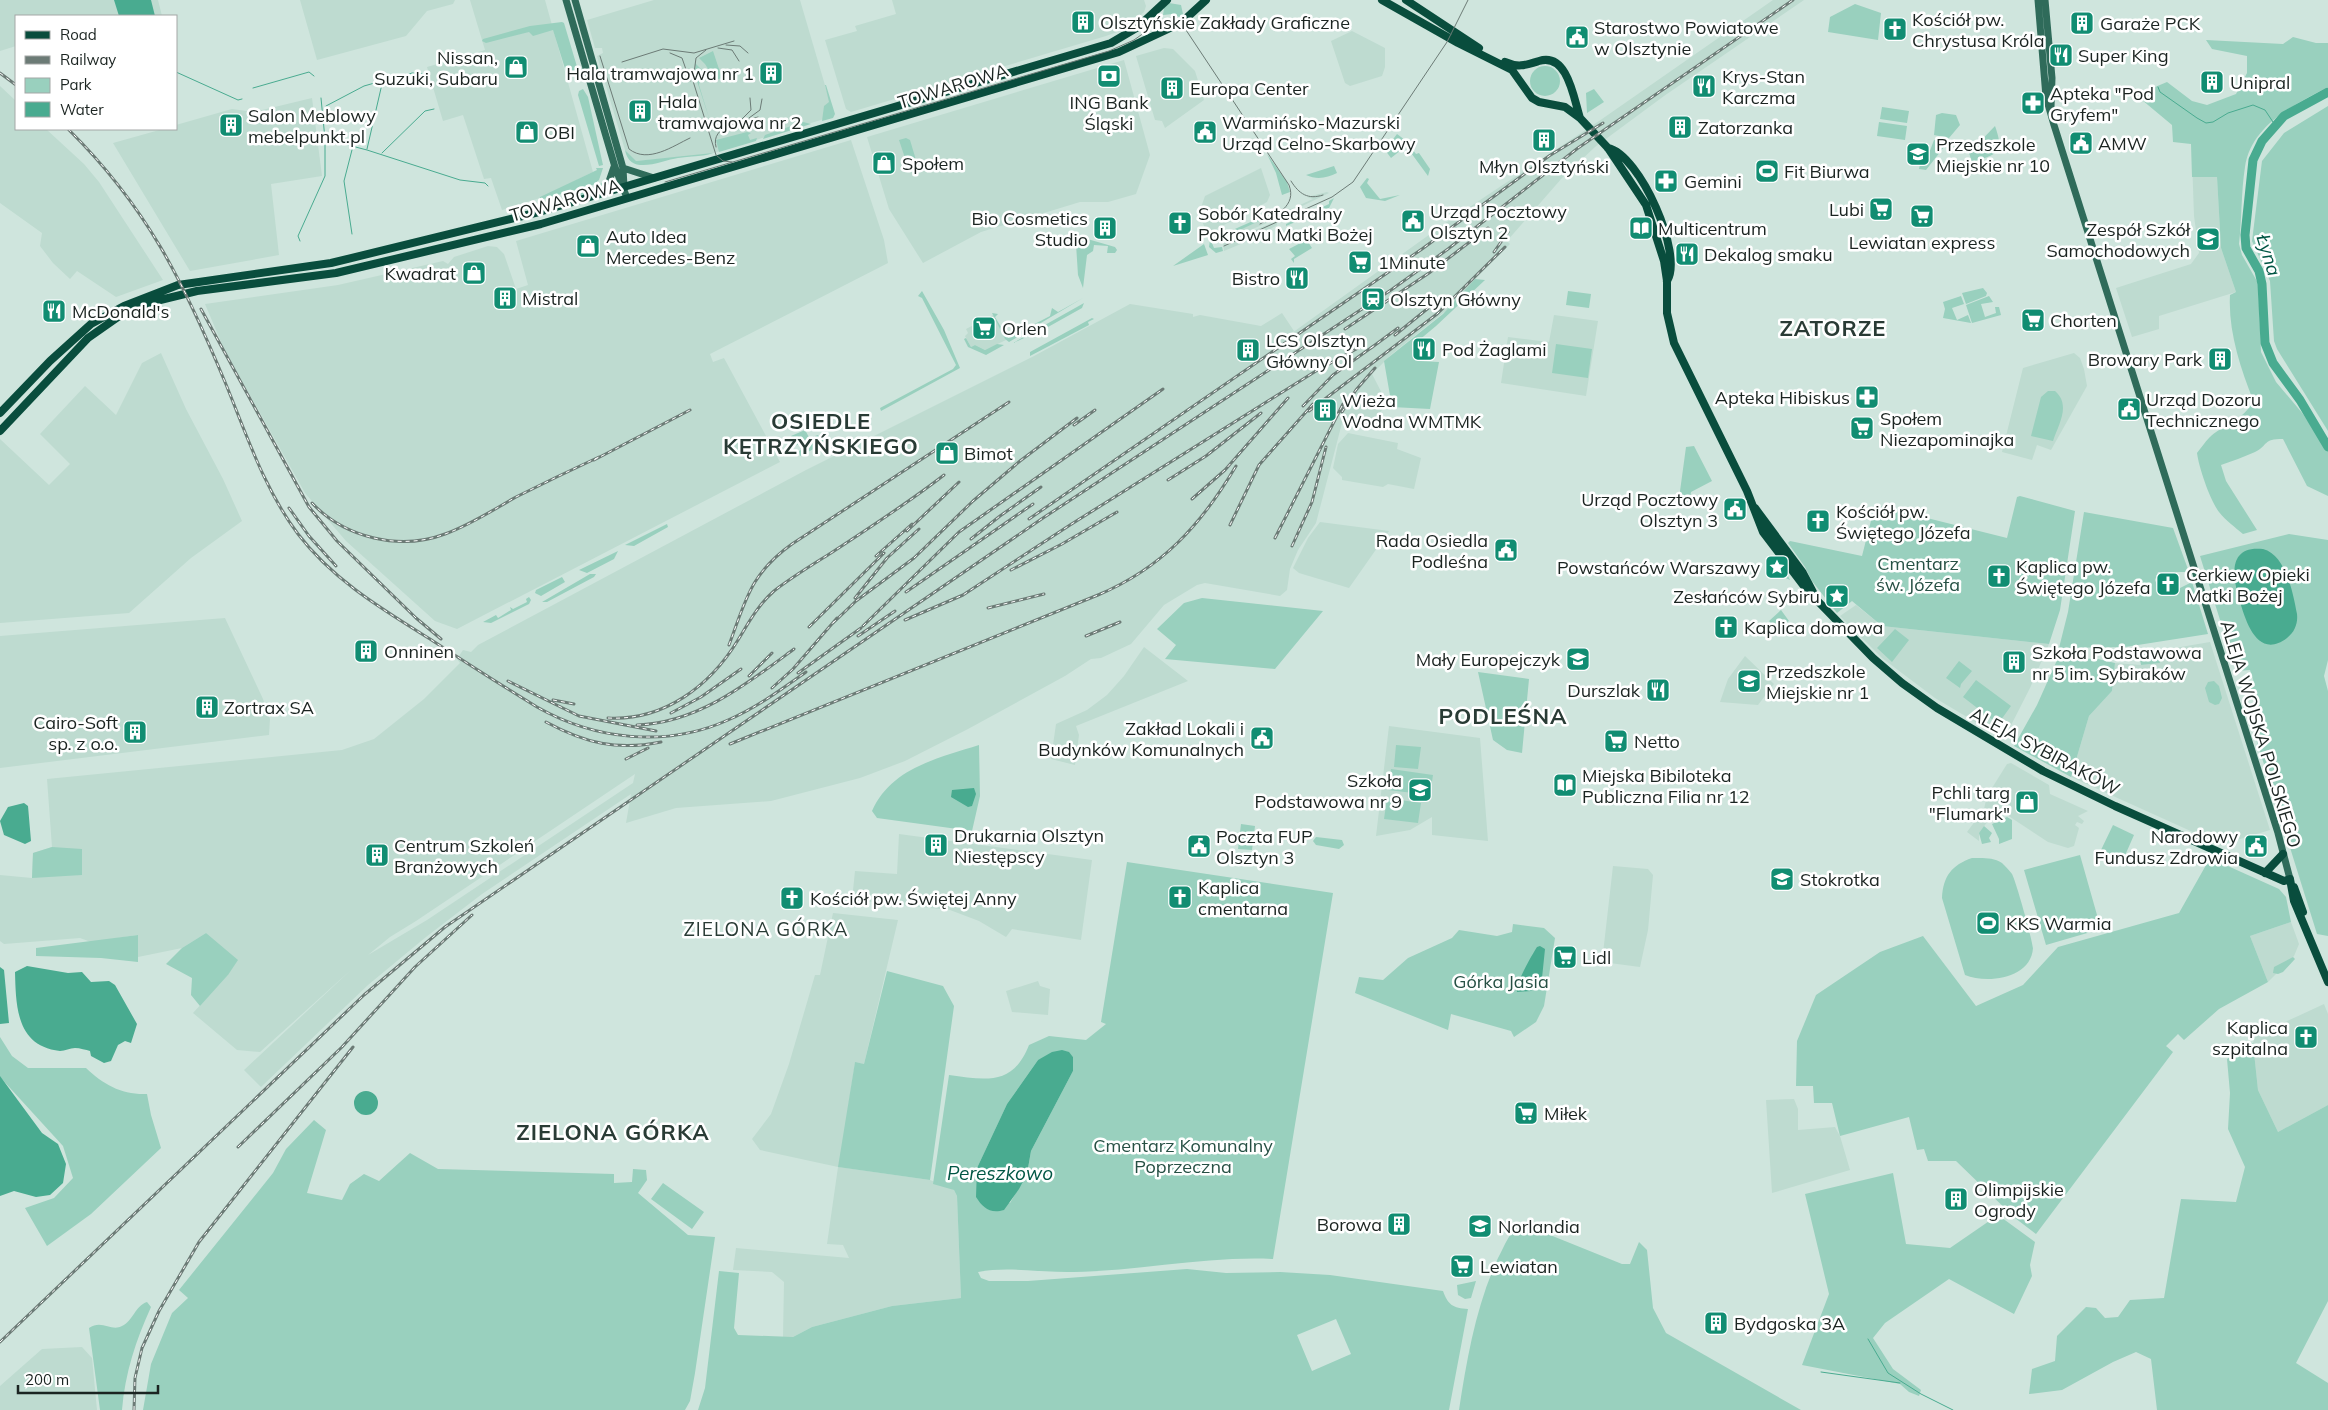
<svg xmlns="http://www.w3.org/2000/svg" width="2328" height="1410" viewBox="0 0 2328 1410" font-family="Mulish,sans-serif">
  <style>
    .built { fill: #bedbd0; fill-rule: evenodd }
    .green { fill: #99d0be; fill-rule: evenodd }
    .water { fill: #49ab90 }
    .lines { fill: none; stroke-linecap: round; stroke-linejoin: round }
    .stream { stroke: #49ab90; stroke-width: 1 }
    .river { stroke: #49ab90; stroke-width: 9 }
    .secondary { stroke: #2f6b5a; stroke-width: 7 }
    .primary { stroke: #094d3d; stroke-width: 8 }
    .tram { stroke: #6c7b76; stroke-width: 1 }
    .rail-casing { stroke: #6c7b76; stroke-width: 3 }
    .rail { stroke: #fff; stroke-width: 1; stroke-dasharray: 4; stroke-linecap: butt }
    .labels { text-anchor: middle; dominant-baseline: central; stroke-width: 5; stroke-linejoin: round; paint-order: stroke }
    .poi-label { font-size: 18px; fill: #1b2421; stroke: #fff; text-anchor: start }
    .street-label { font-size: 18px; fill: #1b2421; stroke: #fff }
    .park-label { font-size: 18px; fill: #265044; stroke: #fff }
    .water-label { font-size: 19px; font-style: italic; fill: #005644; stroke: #fff }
    .neighbourhood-label { font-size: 19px; letter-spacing: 1px; fill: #293b35; stroke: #fff }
    .district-label { font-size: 22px; font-weight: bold; letter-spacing: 1px; fill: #293b35; stroke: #fff }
  </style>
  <rect width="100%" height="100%" fill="#cfe5dd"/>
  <path class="built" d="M0,0H158L162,16H16V46L0,51Z
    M300,0H455L453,4L427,11L406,36L317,60Z
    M470,0H545L593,172L540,198L502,210L491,178L484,179L463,115L443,121L427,67L485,50Z
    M654,0H800L834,116L707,155L635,161L625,150L597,56L603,53L602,48H595L587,20Z
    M892,0H1144L1146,6L1144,12L1135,20L1120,31L1106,36L851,112L846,109L825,40L857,31L855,26L896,14Z
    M1773,0H1804L1664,96L1595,147L1562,178L1507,241L1510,244L1475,279L1453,305L1392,354L1372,374L1387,403L1371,425L1342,423L1316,523L1298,550L1290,569L1287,590L1280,596L1205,583L1197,585L1164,605L1131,644L1101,658L1091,659L1065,676L968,729L905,761L860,778L771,801L676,808L626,823L631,794L482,894L426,937L368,985L261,1087L244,1070L352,969L260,1052L237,1050L193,1013L228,975L206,933L182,948L138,957L137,935L91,942L80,938L4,944L0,941V875L32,878L33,853L52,847L47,779L342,750L374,739L424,699L460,663L457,659L463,650L471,652L478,645L806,470L1034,356L1130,304L1193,314V317L1200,315L1261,326L1282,313L1294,331L1292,333L1447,222L1602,119ZM635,774L633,783L427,920L368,955L390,937L416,921Z
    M1352,31L1385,48V67L1382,76L1350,86L1345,83L1331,41Z
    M1164,48L1173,49L1195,71L1204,100L1165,128L1162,121L1155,120L1136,56Z
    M1124,60L1150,155L1136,194L1108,202H1080L981,232L923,263L889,209L867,137Z
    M0,86L16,101V129H46L84,164L99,182L163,280L116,297L77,271L70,279L53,263L40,246L42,233L0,203Z
    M312,98L322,176L271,184L279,255L190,271L113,143L163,129H176V125L232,109L254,112Z
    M851,140L884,240L888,263L710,354L713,362L724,358L780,462L457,629L435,621L346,541L305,493L224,349L205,304L338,285L443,261L448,264L454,257L488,246L497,247L504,254L516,289L528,285L516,241Z
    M2192,159L2217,177L2221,248L2236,292L2159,316V329L2132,337L2116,288L2191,264L2199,253L2194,216Z
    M1261,168L1270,195L1267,202L1207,234L1199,213L1205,196Z
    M1327,192L1329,193L1292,211L1286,216L1297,213L1298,215L1283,222L1278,212L1289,205L1280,214L1313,199L1307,197Z
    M1274,214L1276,219L1222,242L1221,238Z
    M1277,221V225L1255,238L1224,251L1223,243Z
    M993,315L1006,340L985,350L975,345L971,347L965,336L968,333L966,329Z
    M1554,315L1598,321L1586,396L1501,383L1508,337L1549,342Z
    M161,353L186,409L223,479L242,521L191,558L129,613L0,623V439L49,485L70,464L40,434L85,386L116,415L142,363Z
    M2074,353L2080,358L2084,369L2087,386L2051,450L2037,445L2032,460L2002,452L2023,368Z
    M1348,433L1398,443L1397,449L1421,458L1414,489L1388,484L1383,487L1342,480V477L1333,468L1338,444Z
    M1320,522L1389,531L1349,588L1299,573L1293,568L1308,538Z
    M1856,605L1882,626L2049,644L2030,688L2004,739L1935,698L1882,658L1840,616Z
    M225,618L263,699L270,719L269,735L0,768V636Z
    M2210,642L2270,830L2227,843L2223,841L2221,846L2215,842L2071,777L2089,716L2112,691L2115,663L2141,665L2159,663L2157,651Z
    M1144,647L1188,681L1076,726L1079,735L1075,765L1051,759L1056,724L1087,710L1107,695L1124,676Z
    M1745,656L1774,684L1758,705L1720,702L1728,679Z
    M1389,726L1480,738L1488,841L1432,835V817L1410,830L1376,836Z
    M2011,763L2049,785L2050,794L2088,811L2078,816L2084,821L2082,824L2077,822L2075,825L2079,828L2074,846L2068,848L2048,842L2004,813H1994L1979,833V841L1967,832L1984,809L1987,796L2007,764Z
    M899,834L1092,860L1081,940L1012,929L1006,937L979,921L950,910L852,900L855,871L897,874Z
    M1613,866L1648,869L1653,875L1648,930L1640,967L1602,962Z
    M833,913L898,920L864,1064L855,1063L839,1167L930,1180L954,1190L957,1196L961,1298L892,1306L812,1327L793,1337H783L784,1282L772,1272L733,1270L736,1248L849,1258L843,1245L827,1244L838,1167L760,1150L752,1139L771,1114L789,1064L815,975H820Z
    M2291,922L2299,944L2294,956L2268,982L2250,936Z
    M1038,981L1040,986L1050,989L1048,1015L1012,1012L1006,991Z
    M2324,1004L2328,1014V1105L2278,1132L2258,1090L2253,1043L2255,1036Z
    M1794,1099L1798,1109V1130L1835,1127L1840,1136L1850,1170L1772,1193L1766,1100Z
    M82,1347L92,1358L97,1410H0V1386L42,1349Z"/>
  <path class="green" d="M1169,3L1181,5L1183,14L1181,18L1173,14L1163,15L1164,8Z
    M1855,4L1881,13L1878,40L1828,32L1830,17Z
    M562,22L564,23L578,70L576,73L567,75L553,30L533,36L529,32L486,43L482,41L483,39L530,26Z
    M2293,37L2316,43H2328V87C2295,104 2251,125 2245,167C2241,192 2242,219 2239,244L2242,255L2258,283L2261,352L2276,382L2303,414L2328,451V496L2307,486L2283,439C2262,439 2269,445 2255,452C2244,457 2232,461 2221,465L2226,481L2257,530L2243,534C2235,527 2226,521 2219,512C2210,500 2199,468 2197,453C2201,448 2205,442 2209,438C2221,425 2246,420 2253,400C2240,367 2228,330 2230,295L2236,292L2221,248L2217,177H2192L2191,144L2173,142L2172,125L2136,95L2167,82L2192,101L2207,105L2236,94L2247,73V56L2212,49L2206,40L2283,44Z
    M713,51L722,78L715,80L705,64L699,58Z
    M695,63L702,70L699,85L710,121L696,78Z
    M1530 81a15 15 0 1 1 30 0a15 15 0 1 1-30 0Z
    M825,85H826L835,114L833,118L822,121L824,106L829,102Z
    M583,89L588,97L603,165L599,166L578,95L579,91Z
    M1594,89L1604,102L1587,113L1586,93Z
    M2328,106V431L2277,349L2274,341L2270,281L2252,241L2262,161L2284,133Z
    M1882,107L1909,111L1907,123L1880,119Z
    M1942,113L1956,115L1960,125L1949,138L1934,135L1936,115Z
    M803,122L811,124L763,139L765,135Z
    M1879,122L1907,126L1905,140L1877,136Z
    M1995,126C2005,154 1997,154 1972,162L1969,153Z
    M747,132L751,133L748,135L750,140L757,138L756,141L719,152L716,140Z
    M1397,134L1405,140L1416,154L1419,153L1430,169L1428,176L1406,146L1391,158L1385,150Z
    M906,138L910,140L916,160L915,165L908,167L899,140Z
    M1934,140L1948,142L1926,170L1919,169L1921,160L1926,161Z
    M625,150L636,161L713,153C702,157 690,156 678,158C662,160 630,177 625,150Z
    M1267,154L1287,182L1290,192L1282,195L1276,173Z
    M1334,166L1337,173C1327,178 1317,180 1306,175Z
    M596,168H603L599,180L593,185L540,200V197L597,170Z
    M1367,178L1369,179L1367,183L1380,199L1400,195L1385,201L1366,198L1360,187Z
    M603,182H606L595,193L543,204L594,189Z
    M1334,198L1329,208L1286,226V224L1329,204V201Z
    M1273,212L1274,214L1212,243L1214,248L1222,247L1223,251L1216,253L1209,247L1210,240Z
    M1312,237L1313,239L1308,242L1312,248L1294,259V263L1291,259L1295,256L1289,249Z
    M1084,238L1115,247L1117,250L1115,253H1107L1108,246L1094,245L1093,251L1087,255L1083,288L1078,275L1076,244L1079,243L1078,240Z
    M1204,244L1208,255L1173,266Z
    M1475,279L1485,280L1436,326L1412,346L1420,358L1419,361L1439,362L1430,409L1392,407L1384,361L1443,314Z
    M1983,288L1987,293L1986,296L1966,304L1962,293Z
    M922,291L944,330L960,368L881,411L880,408L953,369L956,365L922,298L918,296Z
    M1568,291L1591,294L1589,308L1566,305Z
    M1961,296L1964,304L1952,308L1957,320L1968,315L1971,323L1943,318L1945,309L1943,302Z
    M1989,296L1993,302L1981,304L1985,317L1996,313L1995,307H1999L2001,315L1972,323L1966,305Z
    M1083,298L1009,342L1005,339L992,313L998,314L995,317L1004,332L1009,331L1008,338L1050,316L1052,308L1058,312Z
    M1084,303L1082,308L1048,327L1013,343Z
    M1092,318L1094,319L1088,322L1089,325L1030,356V352Z
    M966,338L971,347L975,345L985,350L997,344L1004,345L986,355L968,347L964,339Z
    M1556,344L1592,349L1588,378L1552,373Z
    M2048,391H2055C2071,405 2059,423 2053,441L2031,436L2041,397Z
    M805,430L810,439L795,446L791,436Z
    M818,435L820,439L826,437L829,441L800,456L799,451L817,441L815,436Z
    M1694,446L1712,481L1691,492L1689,507L1678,506L1686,447Z
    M2020,496L2075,511L2060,610L2049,644L1882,626L1852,601L1837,613L1812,581L1805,567L1788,543L1790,541L1862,556L1875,505L2007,538L2017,497Z
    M2084,512L2173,528L2189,572H2158L2155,580L2160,592L2166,595L2192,582L2208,634L2125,647L2059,648L2068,612Z
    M667,524L668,527L634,546L625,545Z
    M2289,534L2328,540V660L2324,676L2328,691V936L2317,934L2247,710L2260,705L2258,698L2254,699L2250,689L2255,686L2250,670L2236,671L2200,556Z
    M618,551L614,559L587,573L579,570Z
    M1775,562L1776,568L1777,562L1784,568L1790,580L1771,571Z
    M590,574H596L594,577L547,602H542Z
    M562,577L565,582L541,596L535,593L536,590Z
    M529,597L531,600L529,604L491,623L483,622L496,615L498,618L511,610L510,607L513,609L527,602L526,599Z
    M1202,598L1323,611L1275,669L1165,659L1176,645L1157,629L1184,603Z
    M1781,610L1789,621L1775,628L1769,621Z
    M1895,629L1909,640L1892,662L1877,648Z
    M2157,651L2160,663L2141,665L2139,654Z
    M2058,658L2098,659L2115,663L2112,691L2089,716L2071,777L2014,746L2037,705Z
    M1959,661L1972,671L1961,684L1960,688L1946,678Z
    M1478,672L1529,679L1522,753L1507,750L1493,740Z
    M1976,680L2011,706L1998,724L1963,697Z
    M2214,681L2219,686L2222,698L2219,704L2215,705L2209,702L2205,688L2208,682Z
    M979,745L980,796L972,831L877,818L872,811C891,768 938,758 979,745Z
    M1396,745L1421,747L1418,769L1394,767Z
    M1391,769L1433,775L1430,795L1388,790Z
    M1387,798L1421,803L1418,823L1384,819Z
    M2007,817L2012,820V839L1999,844V839L1992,824Z
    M1241,824L1255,826L1252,850L1238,849Z
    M2113,825L2134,835L2123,860L2101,850Z
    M1984,826L1992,833L1989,838L1991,842L1982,844L1979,833Z
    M1316,837L1342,840L1344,845L1339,849L1316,845L1313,841Z
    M52,847L82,849V875L32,878L33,853Z
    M2080,855L2101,929L2046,945L2024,870Z
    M1972,858C1982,858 1993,857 2002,863C2005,866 2010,871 2012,874C2016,881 2033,942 2033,948C2031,979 1987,984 1965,975L1942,898C1943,876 1952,865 1972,858Z
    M2210,858L2279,889L2286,897L2291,922L2250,936L2268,982L2219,1009L2184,1040L2178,1034L2166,1046L2173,1052L2036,1234L2015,1218L1956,1161H1928L1924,1149L1917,1150L1909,1117L1840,1136L1832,1103H1814L1813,1086H1796L1797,1041L1816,995L1880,952L1923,936L1976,1006L2023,985L2058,947L2179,913Z
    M1127,862L1333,893L1273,1259C1206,1256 1141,1271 1074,1272C1042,1273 1009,1266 978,1272L981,1278L989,1281H1028L1187,1269L1226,1273L1280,1272L1330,1275L1443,1291C1448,1305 1453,1308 1468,1309L1449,1410H698L705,1388L719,1271L739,1273L734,1328L738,1335L793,1337L812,1327L892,1306L961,1298L957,1196L954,1190L933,1184L949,1075C986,1080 1013,1086 1029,1045L1049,1036L1086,1040L1106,1024L1101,1022ZM1068,1052L1073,1057V1071L1031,1151L1027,1174L1010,1203L975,1178L977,1168L1007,1104L1038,1060ZM1336,1319L1351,1354L1312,1371L1297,1335Z
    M1513,924L1544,928L1555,938L1544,1006L1536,1022L1514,1037L1511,1031L1451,1014L1448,1030L1355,993L1359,977L1383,980L1408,958L1452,938L1459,930L1497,936L1512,932Z
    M206,933L238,960L228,975L200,1006L191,995L192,978L166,964L182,948Z
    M138,935V962L101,958L36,956V948Z
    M2293,957L2295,959L2283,972L2278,974L2273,973L2274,967Z
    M887,971L943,986L954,1006L930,1180L838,1167L855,1062L864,1064Z
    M0,1037L12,1056L28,1068H86C104,1085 122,1095 147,1094L151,1115L161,1148L91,1214L47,1246L25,1208L54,1198L73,1178L63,1146L0,1077Z
    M2253,1043L2258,1090L2278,1132L2328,1105V1301L2296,1363L2328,1383V1410H2157L2151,1359L2136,1352L2113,1362L2062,1390L2029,1394L2032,1369L2055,1361L2057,1336L2086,1307L2096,1308L2105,1318L2118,1317L2130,1300L2164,1298L2181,1199L2236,1202L2245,1167L2228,1129L2230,1093L2227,1059Z
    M314,1120L326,1130L307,1193L342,1200L350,1184L364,1174L379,1181L410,1153L438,1169L614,1174V1183L632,1182L633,1169L646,1170L647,1180L638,1193L688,1235L715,1237L695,1373L690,1401L685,1410H143L151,1364L172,1313L188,1298L179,1290L273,1173L286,1149Z
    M1893,1173L1906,1244L1950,1248L1998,1215L2035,1242L2030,1265L2032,1276L2014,1314L1949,1279L1885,1323L1873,1338L1893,1369L1921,1390L1919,1396L1909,1392L1900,1384L1802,1365L1829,1294L1805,1194Z
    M663,1183L704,1212L692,1229L651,1199Z
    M1520,1223L1622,1264H1630L1639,1242L1647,1250L1653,1308L1666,1333L1801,1410H1459C1467,1358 1476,1306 1498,1258C1505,1245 1509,1233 1520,1223Z
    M1476,1281L1471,1298L1465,1299L1458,1295L1457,1285Z
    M147,1302L151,1307C136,1340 125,1373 122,1410H100L89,1328C102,1319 111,1332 122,1326C133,1321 135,1306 147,1302Z"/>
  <path class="water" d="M114,0H151L155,16H119Z
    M2263,549C2286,555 2293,593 2297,614C2298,623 2295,632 2287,638C2258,660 2246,622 2240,602C2233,579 2226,545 2263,549Z
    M974,788L976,794L972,806L968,807L951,797L952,790Z
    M24,803L28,806L31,841L25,844L4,835L0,821L8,807Z
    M1540,946L1545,949L1542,978L1531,991L1517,992C1515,984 1532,955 1537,947Z
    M27,966L68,973L82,972L91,982L109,981L115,985L137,1024L131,1043L125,1041L118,1045L111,1061L104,1063L91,1056L90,1051C86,1050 80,1048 75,1048C70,1048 65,1051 60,1051C16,1046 16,1006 15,972Z
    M0,967L4,970L9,1023L0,1024Z
    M1062,1050L1069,1052L1073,1057V1071L1031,1151L1027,1174L1019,1189L1004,1210C990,1214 983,1208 976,1197L977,1168L1007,1104L1038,1060L1052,1052Z
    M0,1076L42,1133L58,1144L66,1164L63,1183L50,1195L36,1197L14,1191L0,1196Z
    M354 1103a12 12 0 1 1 24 0a12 12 0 1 1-24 0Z"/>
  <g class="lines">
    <path class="stream" d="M176,72L238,100L242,99
      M2158,87L2160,92L2197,118L2206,123L2213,122L2228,113L2253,105L2265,110L2275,125
      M253,88L309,72L314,76
      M321,98L325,139L367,150L460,180L485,183L488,186
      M326,106L364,86L378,82L384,84L412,73L423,74
      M367,149L382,84
      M382,153L425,111L434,109
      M352,234L344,181L353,146
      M300,241L298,236L325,176V140
      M1868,1339L1888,1373L1921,1394L1953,1410
      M1821,1372L1900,1383"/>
    <path class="river" d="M2328,92L2284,116L2262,141L2253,160L2245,235L2246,248L2259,271L2262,284L2265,343L2273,363L2300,400L2328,447"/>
    <path class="secondary" d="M566,0L615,167L627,198
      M575,0L623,168L624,187
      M2038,0L2046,97L2054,125L2278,833L2290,879
      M2045,0L2052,78L2051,107
      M623,168L654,178
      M605,193L614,167"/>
    <path class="primary" d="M1382,0L1458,43L1512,70L1532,98L1539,102L1565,107L1580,118L1608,148L1646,205L1664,261L1667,281V313L1674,343L1747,491L1763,532L1807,590L1873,658L1902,683L1937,708L2043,771L2115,806L2284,881L2290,879
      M1406,0L1479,48
      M1505,62C1518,68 1526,65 1539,61C1568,52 1574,100 1580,118
      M1608,148C1640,155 1684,255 1667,281
      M0,413L50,361L91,324L124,306L178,285L331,263L539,212L1111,43L1138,27L1167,0
      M0,431L88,338L118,317L152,302L197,291L336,273L541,224L1119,52L1181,23L1206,0
      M1755,508L1803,573L1813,592
      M2265,873L2283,854
      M2290,879L2294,901L2328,982
      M2294,887L2303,912"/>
    <path class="tram" d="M726,45L740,46L748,53
      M718,48L732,50L739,61
      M706,50L696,58L693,81L716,155L723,161L732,162
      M670,53L682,58L690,81
      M600,56L629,149C648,164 673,146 690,138
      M622,62L663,49L694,53L734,41
      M749,118L760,110L762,99
      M740,121L751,110L750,98
      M716,147C710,125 742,122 758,117
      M1291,181C1299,194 1308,200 1323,195
      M665,182L1109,51L1134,40L1162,20L1172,18L1180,21L1289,185C1297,206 1276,215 1260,224
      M1224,246L1332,197L1353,182L1447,42L1468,0"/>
    <g class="rail-casing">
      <path id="rail" d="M0,73L16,85
        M68,129C147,207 183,281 225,382C246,433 264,489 298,534C333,580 382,609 430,639C465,662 501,685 537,707C595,740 666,748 728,720C756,708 782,689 806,672
        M1494,252L1508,232
        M201,309L309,507L337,541L416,618L441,639
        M1345,329L1429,273L1488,228
        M1395,335L1437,301
        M1371,348L1398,328
        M1303,406L1333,375L1375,345
        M1309,411L1437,314L1505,247
        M1342,412L1356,390L1375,368
        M1074,425L1095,410
        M594,460L690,410
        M1168,480L1206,456L1261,413
        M1192,499L1225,470L1288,398
        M312,503C345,538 400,551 445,534C470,525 493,510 516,497C544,483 571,470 599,457
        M289,508L309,536L336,566
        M1029,519L1422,249L1549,156L1603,123
        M1230,525L1259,465L1313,404
        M907,531L959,482
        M1275,538L1343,404
        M971,539L1000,516L1041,487
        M1292,546L1312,502L1326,447
        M876,556L912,524
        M1011,570L1062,544L1117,512
        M906,592L1033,504
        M855,598L887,558L919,529
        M988,608L1044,594
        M905,620L963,595L1070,525L1316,371L1360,347
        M833,623L856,601L914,558L973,501L1020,461L1077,418
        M863,626L959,532L1163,389
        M809,627L884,553
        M858,636L895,611
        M1086,636L1120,622
        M729,645C746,600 750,574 792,544L1009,402
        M798,673L861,628
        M749,676L772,653
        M508,681L579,716L656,731
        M772,688L793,669L837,618
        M553,700L574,704
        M671,713L701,697L741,669
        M608,718C664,721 710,686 738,640C749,622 758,605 774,591C792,577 812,565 831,553C869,528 908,503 944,475
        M546,722C585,743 617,751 661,742
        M637,725C698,723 748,683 794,649
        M730,744L1098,595C1162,568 1201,525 1236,466
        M626,759L648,748
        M238,1147L342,1047L415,967L472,915
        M0,1342L364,995L445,927L1043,518L1391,290L1448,249L1578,148L1793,0
        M134,1410L135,1378L142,1348L159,1311L199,1242L353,1047"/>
    </g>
    <use href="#rail" class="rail"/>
  </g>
  <defs>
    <g id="building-square" transform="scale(1.25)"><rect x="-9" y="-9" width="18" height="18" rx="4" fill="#118d72" stroke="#fff"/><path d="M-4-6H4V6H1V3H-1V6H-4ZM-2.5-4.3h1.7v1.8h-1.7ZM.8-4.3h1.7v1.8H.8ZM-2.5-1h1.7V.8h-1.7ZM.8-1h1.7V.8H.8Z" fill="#fff"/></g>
    <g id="church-square" transform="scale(1.25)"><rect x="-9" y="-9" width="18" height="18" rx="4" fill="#118d72" stroke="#fff"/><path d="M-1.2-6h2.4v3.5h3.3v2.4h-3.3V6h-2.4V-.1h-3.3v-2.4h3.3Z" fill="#fff"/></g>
    <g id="civic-square" transform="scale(1.25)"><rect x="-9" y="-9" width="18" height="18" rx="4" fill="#118d72" stroke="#fff"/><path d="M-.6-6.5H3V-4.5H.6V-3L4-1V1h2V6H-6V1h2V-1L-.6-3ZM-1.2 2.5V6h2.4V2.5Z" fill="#fff"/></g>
    <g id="restaurant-square" transform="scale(1.25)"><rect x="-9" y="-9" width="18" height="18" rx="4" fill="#118d72" stroke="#fff"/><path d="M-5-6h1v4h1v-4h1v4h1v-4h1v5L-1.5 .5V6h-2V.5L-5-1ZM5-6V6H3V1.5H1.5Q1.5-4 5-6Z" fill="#fff"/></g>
    <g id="shop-square" transform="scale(1.25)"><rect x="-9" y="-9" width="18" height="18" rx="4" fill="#118d72" stroke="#fff"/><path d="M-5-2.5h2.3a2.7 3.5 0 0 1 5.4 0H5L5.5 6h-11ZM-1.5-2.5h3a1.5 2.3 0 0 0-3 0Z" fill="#fff"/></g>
    <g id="bank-square" transform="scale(1.25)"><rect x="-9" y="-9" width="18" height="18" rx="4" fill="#118d72" stroke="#fff"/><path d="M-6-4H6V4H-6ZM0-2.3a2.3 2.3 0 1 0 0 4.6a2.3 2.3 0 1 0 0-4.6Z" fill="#fff"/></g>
    <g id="pharmacy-square" transform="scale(1.25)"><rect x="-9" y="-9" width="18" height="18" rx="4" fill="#118d72" stroke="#fff"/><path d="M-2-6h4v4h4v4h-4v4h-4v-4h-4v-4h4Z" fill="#fff"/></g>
    <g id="school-square" transform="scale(1.25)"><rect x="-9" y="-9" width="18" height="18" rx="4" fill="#118d72" stroke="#fff"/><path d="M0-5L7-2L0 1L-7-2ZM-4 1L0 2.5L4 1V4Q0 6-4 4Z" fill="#fff"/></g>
    <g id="stadium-square" transform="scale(1.25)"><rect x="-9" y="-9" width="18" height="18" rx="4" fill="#118d72" stroke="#fff"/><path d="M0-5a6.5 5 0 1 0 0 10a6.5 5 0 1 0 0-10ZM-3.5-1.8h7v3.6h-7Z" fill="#fff"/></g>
    <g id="supermarket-square" transform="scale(1.25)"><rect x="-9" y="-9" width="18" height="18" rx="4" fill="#118d72" stroke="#fff"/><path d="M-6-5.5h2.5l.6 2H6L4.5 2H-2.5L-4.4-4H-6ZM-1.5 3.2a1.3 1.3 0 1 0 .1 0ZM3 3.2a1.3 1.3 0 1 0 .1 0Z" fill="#fff"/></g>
    <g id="library-square" transform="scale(1.25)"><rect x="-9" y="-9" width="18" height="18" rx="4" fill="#118d72" stroke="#fff"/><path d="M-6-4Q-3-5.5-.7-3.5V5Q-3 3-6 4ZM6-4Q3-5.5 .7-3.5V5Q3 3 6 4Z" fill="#fff"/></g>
    <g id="station-square" transform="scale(1.25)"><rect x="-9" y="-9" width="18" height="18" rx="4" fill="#118d72" stroke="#fff"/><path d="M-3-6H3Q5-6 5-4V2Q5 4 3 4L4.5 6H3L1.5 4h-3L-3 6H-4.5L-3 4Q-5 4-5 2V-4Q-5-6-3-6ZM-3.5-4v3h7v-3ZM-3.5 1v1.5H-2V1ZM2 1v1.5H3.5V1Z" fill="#fff"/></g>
    <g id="sight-square" transform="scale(1.25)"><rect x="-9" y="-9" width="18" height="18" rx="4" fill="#118d72" stroke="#fff"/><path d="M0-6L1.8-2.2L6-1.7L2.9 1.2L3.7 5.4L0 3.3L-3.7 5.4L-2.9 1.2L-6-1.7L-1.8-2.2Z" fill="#fff"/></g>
  </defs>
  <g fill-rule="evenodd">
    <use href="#building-square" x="1083" y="22"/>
    <use href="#building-square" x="2082" y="23"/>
    <use href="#church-square" x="1895" y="29"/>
    <use href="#civic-square" x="1577" y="37"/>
    <use href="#restaurant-square" x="2061" y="55"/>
    <use href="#shop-square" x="516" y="67"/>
    <use href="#building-square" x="771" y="73"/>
    <use href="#bank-square" x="1109" y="76"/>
    <use href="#building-square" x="2212" y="82"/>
    <use href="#restaurant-square" x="1704" y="86"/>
    <use href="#building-square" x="1172" y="88"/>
    <use href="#pharmacy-square" x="2033" y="103"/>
    <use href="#building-square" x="640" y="111"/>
    <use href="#building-square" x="231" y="125"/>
    <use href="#building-square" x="1680" y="127"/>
    <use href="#shop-square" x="527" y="132"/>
    <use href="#civic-square" x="1205" y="132"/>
    <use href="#building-square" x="1544" y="140"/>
    <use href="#civic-square" x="2081" y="143"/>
    <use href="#school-square" x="1918" y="154"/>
    <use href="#shop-square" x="884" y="163"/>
    <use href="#stadium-square" x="1767" y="171"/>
    <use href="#pharmacy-square" x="1666" y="181"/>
    <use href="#supermarket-square" x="1881" y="209"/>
    <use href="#supermarket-square" x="1922" y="216"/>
    <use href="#civic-square" x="1413" y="221"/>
    <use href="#church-square" x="1180" y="223"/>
    <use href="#building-square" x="1105" y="228"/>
    <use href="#library-square" x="1641" y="228"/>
    <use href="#school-square" x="2208" y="239"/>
    <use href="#shop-square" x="588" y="246"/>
    <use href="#restaurant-square" x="1687" y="254"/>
    <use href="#supermarket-square" x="1360" y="262"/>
    <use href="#shop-square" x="474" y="273"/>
    <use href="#restaurant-square" x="1297" y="278"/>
    <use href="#building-square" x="505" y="298"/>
    <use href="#station-square" x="1373" y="299"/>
    <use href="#restaurant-square" x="54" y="311"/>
    <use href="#supermarket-square" x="2033" y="320"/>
    <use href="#supermarket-square" x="984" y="328"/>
    <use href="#restaurant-square" x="1424" y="349"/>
    <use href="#building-square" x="1248" y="350"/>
    <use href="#building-square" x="2220" y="359"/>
    <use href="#pharmacy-square" x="1867" y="397"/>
    <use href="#civic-square" x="2129" y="409"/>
    <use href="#building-square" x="1325" y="410"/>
    <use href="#supermarket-square" x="1862" y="428"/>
    <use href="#shop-square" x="947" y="453"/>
    <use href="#civic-square" x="1735" y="509"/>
    <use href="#church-square" x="1818" y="521"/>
    <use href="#civic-square" x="1506" y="550"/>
    <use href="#sight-square" x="1777" y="567"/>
    <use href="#church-square" x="1999" y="576"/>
    <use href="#church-square" x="2168" y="584"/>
    <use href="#sight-square" x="1837" y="596"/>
    <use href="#church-square" x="1726" y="627"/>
    <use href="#building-square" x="366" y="651"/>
    <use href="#school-square" x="1578" y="659"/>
    <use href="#building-square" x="2014" y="662"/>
    <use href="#school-square" x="1749" y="681"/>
    <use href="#restaurant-square" x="1658" y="690"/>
    <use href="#building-square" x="207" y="707"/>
    <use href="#building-square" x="135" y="732"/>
    <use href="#civic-square" x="1262" y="738"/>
    <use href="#supermarket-square" x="1616" y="741"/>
    <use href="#library-square" x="1565" y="785"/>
    <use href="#school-square" x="1420" y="790"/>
    <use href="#shop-square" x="2027" y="802"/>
    <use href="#building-square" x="936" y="845"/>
    <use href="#civic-square" x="1199" y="846"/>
    <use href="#civic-square" x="2256" y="846"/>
    <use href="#building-square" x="377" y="855"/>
    <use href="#school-square" x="1782" y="879"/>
    <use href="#church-square" x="1180" y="897"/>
    <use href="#church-square" x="792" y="898"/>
    <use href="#stadium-square" x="1988" y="923"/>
    <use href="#supermarket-square" x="1565" y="957"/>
    <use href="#church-square" x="2306" y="1037"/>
    <use href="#supermarket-square" x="1526" y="1113"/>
    <use href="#building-square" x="1956" y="1199"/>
    <use href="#building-square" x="1399" y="1224"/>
    <use href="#school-square" x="1480" y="1226"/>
    <use href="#supermarket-square" x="1462" y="1266"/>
    <use href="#building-square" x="1716" y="1323"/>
  </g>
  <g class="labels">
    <g class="poi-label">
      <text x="1912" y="19">Kościół pw.<tspan x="1912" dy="21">Chrystusa Króla</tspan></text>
      <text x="1100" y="22">Olsztyńskie Zakłady Graficzne</text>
      <text x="2100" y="23">Garaże PCK</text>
      <text x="1594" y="27">Starostwo Powiatowe<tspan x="1594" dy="21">w Olsztynie</tspan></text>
      <text x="2078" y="55">Super King</text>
      <text x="498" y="57" text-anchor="end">Nissan,<tspan x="498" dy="21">Suzuki, Subaru</tspan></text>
      <text x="754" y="73" text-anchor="end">Hala tramwajowa nr 1</text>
      <text x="1722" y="76">Krys-Stan<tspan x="1722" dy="21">Karczma</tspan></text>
      <text x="2230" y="82">Unipral</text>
      <text x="1190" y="88">Europa Center</text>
      <text x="2050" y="93">Apteka "Pod<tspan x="2050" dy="21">Gryfem"</tspan></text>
      <text x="658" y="101">Hala<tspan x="658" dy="21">tramwajowa nr 2</tspan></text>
      <text x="1109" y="102" text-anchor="middle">ING Bank<tspan x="1109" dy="21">Śląski</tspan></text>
      <text x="248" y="115">Salon Meblowy<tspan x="248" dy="21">mebelpunkt.pl</tspan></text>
      <text x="1222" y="122">Warmińsko-Mazurski<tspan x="1222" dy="21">Urząd Celno-Skarbowy</tspan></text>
      <text x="1698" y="127">Zatorzanka</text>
      <text x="544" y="132">OBI</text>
      <text x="2098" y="143">AMW</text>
      <text x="1936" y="144">Przedszkole<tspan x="1936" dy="21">Miejskie nr 10</tspan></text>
      <text x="902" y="163">Społem</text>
      <text x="1544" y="166" text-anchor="middle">Młyn Olsztyński</text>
      <text x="1784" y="171">Fit Biurwa</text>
      <text x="1684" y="181">Gemini</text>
      <text x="1864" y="209" text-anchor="end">Lubi</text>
      <text x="1430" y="211">Urząd Pocztowy<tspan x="1430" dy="21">Olsztyn 2</tspan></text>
      <text x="1198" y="213">Sobór Katedralny<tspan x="1198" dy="21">Pokrowu Matki Bożej</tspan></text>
      <text x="1088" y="218" text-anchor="end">Bio Cosmetics<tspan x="1088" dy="21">Studio</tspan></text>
      <text x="1658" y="228">Multicentrum</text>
      <text x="2190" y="229" text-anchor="end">Zespół Szkół<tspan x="2190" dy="21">Samochodowych</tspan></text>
      <text x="606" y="236">Auto Idea<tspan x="606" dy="21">Mercedes-Benz</tspan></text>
      <text x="1922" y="242" text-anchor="middle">Lewiatan express</text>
      <text x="1704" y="254">Dekalog smaku</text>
      <text x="1378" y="262">1Minute</text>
      <text x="456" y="273" text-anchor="end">Kwadrat</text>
      <text x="1280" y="278" text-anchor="end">Bistro</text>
      <text x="522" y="298">Mistral</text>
      <text x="1390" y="299">Olsztyn Główny</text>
      <text x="72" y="311">McDonald's</text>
      <text x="2050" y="320">Chorten</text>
      <text x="1002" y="328">Orlen</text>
      <text x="1266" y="340">LCS Olsztyn<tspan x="1266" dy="21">Główny Ol</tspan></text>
      <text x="1442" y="349">Pod Żaglami</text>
      <text x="2202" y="359" text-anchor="end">Browary Park</text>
      <text x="1850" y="397" text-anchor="end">Apteka Hibiskus</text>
      <text x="2146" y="399">Urząd Dozoru<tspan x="2146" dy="21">Technicznego</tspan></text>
      <text x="1342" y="400">Wieża<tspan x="1342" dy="21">Wodna WMTMK</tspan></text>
      <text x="1880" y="418">Społem<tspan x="1880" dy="21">Niezapominajka</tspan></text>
      <text x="964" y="453">Bimot</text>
      <text x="1718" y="499" text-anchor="end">Urząd Pocztowy<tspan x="1718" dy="21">Olsztyn 3</tspan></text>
      <text x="1836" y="511">Kościół pw.<tspan x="1836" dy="21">Świętego Józefa</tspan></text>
      <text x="1488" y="540" text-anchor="end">Rada Osiedla<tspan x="1488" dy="21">Podleśna</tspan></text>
      <text x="2016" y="566">Kaplica pw.<tspan x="2016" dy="21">Świętego Józefa</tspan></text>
      <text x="1760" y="567" text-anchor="end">Powstańców Warszawy</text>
      <text x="2186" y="574">Cerkiew Opieki<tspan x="2186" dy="21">Matki Bożej</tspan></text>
      <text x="1820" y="596" text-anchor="end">Zesłańców Sybiru</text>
      <text x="1744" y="627">Kaplica domowa</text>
      <text x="384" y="651">Onninen</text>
      <text x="2032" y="652">Szkoła Podstawowa<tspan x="2032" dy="21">nr 5 im. Sybiraków</tspan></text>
      <text x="1560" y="659" text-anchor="end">Mały Europejczyk</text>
      <text x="1766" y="671">Przedszkole<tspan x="1766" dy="21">Miejskie nr 1</tspan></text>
      <text x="1640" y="690" text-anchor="end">Durszlak</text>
      <text x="224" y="707">Zortrax SA</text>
      <text x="118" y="722" text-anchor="end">Cairo-Soft<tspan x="118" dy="21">sp. z o.o.</tspan></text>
      <text x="1244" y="728" text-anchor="end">Zakład Lokali i<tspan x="1244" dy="21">Budynków Komunalnych</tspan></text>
      <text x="1634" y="741">Netto</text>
      <text x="1582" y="775">Miejska Bibiloteka<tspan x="1582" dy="21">Publiczna Filia nr 12</tspan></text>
      <text x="1402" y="780" text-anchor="end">Szkoła<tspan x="1402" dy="21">Podstawowa nr 9</tspan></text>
      <text x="2010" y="792" text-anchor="end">Pchli targ<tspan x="2010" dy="21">"Flumark"</tspan></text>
      <text x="954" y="835">Drukarnia Olsztyn<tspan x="954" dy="21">Niestępscy</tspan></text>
      <text x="1216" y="836">Poczta FUP<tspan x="1216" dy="21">Olsztyn 3</tspan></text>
      <text x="2238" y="836" text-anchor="end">Narodowy<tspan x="2238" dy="21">Fundusz Zdrowia</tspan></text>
      <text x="394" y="845">Centrum Szkoleń<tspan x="394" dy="21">Branżowych</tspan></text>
      <text x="1800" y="879">Stokrotka</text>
      <text x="1198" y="887">Kaplica<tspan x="1198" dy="21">cmentarna</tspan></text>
      <text x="810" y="898">Kościół pw. Świętej Anny</text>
      <text x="2006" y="923">KKS Warmia</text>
      <text x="1582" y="957">Lidl</text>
      <text x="2288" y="1027" text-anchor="end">Kaplica<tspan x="2288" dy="21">szpitalna</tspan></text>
      <text x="1544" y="1113">Miłek</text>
      <text x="1974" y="1189">Olimpijskie<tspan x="1974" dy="21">Ogrody</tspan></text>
      <text x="1382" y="1224" text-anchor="end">Borowa</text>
      <text x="1498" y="1226">Norlandia</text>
      <text x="1480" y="1266">Lewiatan</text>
      <text x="1734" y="1323">Bydgoska 3A</text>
    </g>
    <g class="street-label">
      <text transform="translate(953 86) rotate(-17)">TOWAROWA</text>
      <text transform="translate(565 200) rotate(-16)">TOWAROWA</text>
      <text transform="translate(2261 734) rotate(73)">ALEJA WOJSKA POLSKIEGO</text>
      <text transform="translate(2045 751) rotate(28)">ALEJA SYBIRAKÓW</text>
    </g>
    <g class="park-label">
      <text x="1918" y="563">Cmentarz<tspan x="1918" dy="21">św. Józefa</tspan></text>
      <text x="1501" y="981">Górka Jasia</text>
      <text x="1183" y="1145">Cmentarz Komunalny<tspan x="1183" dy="21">Poprzeczna</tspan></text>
    </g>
    <g class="water-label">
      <text transform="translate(2269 255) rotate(73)">Łyna</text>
      <text x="1000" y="1173">Pereszkowo</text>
    </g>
    <g class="neighbourhood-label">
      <text x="766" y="929">ZIELONA GÓRKA</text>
    </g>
    <g class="district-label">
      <text x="1833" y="328">ZATORZE</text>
      <text x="821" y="421">OSIEDLE<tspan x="821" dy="25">KĘTRZYŃSKIEGO</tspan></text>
      <text x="1503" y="716">PODLEŚNA</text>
      <text x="613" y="1132">ZIELONA GÓRKA</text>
    </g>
  </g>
  <rect x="15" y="15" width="162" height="115" fill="#ffffff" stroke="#a4a7a6"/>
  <rect x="25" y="31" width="25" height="8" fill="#094d3d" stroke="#a4a7a6"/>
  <text x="60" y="40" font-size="15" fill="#1b2421">Road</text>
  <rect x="25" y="56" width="25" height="8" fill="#6c7b76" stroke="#a4a7a6"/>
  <text x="60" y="65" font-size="15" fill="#1b2421">Railway</text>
  <rect x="25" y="78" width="25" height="15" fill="#99d0be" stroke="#a4a7a6"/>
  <text x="60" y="90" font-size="15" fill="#1b2421">Park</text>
  <rect x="25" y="102" width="25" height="15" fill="#49ab90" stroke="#a4a7a6"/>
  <text x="60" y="115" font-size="15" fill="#1b2421">Water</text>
  <path d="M18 1385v8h140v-8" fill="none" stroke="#1b2421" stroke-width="2.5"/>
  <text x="25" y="1385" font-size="15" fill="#1b2421" stroke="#ffffff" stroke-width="4" paint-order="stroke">200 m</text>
</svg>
